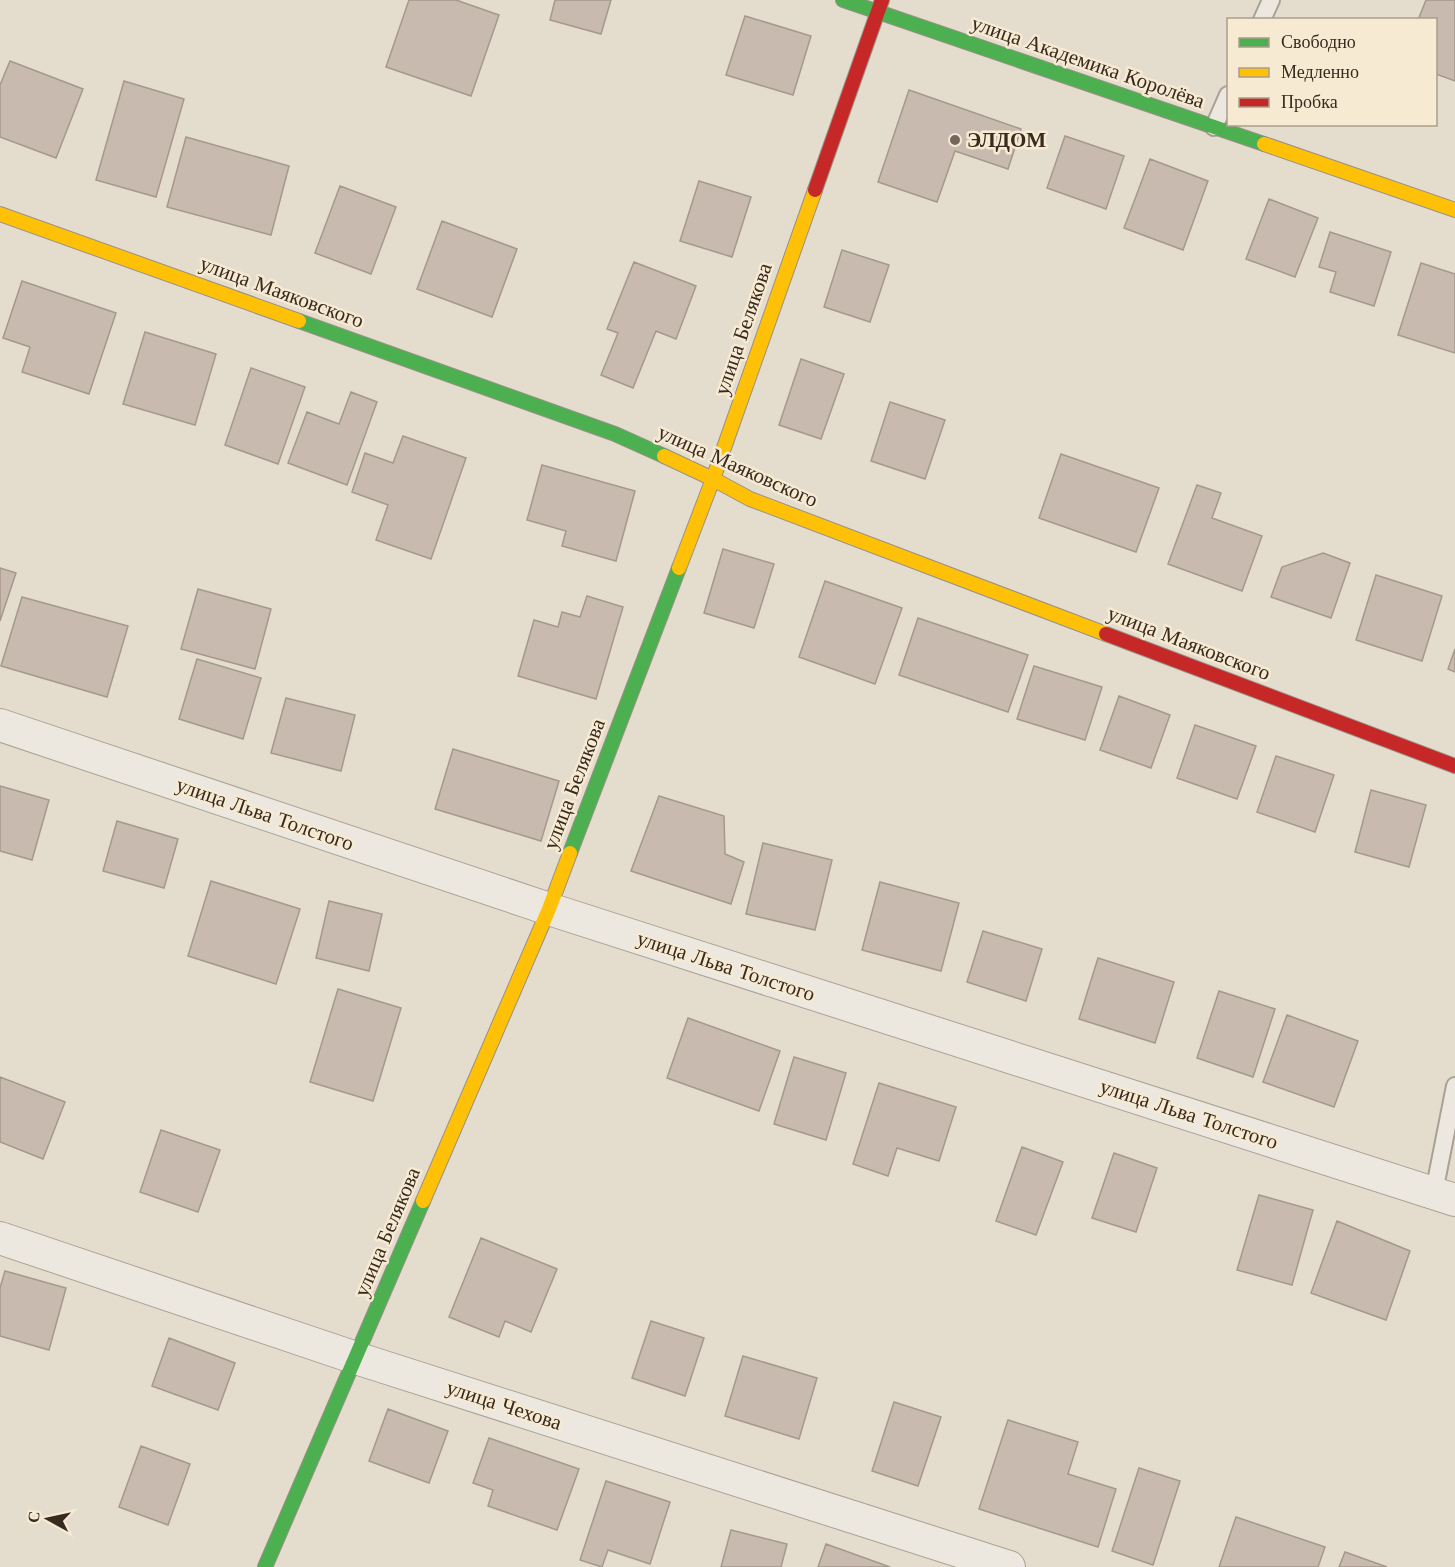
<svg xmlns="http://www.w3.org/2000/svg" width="1455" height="1567" viewBox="0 0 1455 1567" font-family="'Libre Baskerville',serif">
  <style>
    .building { fill: #c8baae; stroke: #a5988c; stroke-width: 1.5 }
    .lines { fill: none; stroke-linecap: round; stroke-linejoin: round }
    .lane-casing { stroke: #aaa196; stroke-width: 20 }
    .street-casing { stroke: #aaa196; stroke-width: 34 }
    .fast-casing { stroke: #999186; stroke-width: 16 }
    .slow-casing { stroke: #999186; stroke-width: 16 }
    .jam-casing { stroke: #999186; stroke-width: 16 }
    .lane { stroke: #ece8df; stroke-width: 16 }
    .street { stroke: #ece8df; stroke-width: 32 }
    .fast { stroke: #4caf50; stroke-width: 14 }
    .slow { stroke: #ffc107; stroke-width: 14 }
    .jam { stroke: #c62828; stroke-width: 14 }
    .poi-dot { fill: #74685b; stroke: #f6ead3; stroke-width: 2 }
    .labels { text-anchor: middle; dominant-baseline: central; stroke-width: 5; stroke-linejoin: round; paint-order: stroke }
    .street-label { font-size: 21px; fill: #382a1e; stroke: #f6ead3 }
    .poi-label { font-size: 21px; font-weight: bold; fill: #382a1e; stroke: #f6ead3; text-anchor: start }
  </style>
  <rect width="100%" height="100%" fill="#e4dccd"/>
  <path class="building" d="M409,0H456L499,15L471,96L386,67Z
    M555,0H611L601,34L550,20Z
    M1426,0H1455V81L1436,74V20H1418Z
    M745,16L811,36L793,95L726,75Z
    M10,61L83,89L56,158L0,137V85Z
    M124,81L184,99L156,197L96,180Z
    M909,90L1021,129L1008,169L955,151L937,202L878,182Z
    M1065,136L1124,156L1106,209L1047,188Z
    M186,137L289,166L271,235L167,207Z
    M1150,159L1208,181L1183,250L1124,228Z
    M699,181L751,197L732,257L680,241Z
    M340,186L396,207L371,274L315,253Z
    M1269,199L1318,218L1295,277L1246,259Z
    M442,221L517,249L492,317L417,289Z
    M1330,232L1391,252L1374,306L1330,292L1336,272L1319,267Z
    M842,250L889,265L870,322L824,307Z
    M634,262L696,286L676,339L656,331L633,388L601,375L618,333L607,329Z
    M1421,263L1455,274V353L1398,335Z
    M22,281L116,313L89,394L22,372L30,347L3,338Z
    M145,332L216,354L195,425L123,404Z
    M801,359L844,374L821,439L779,425Z
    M251,368L305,387L278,464L225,445Z
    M351,392L377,402L347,485L288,463L307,412L339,424Z
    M890,402L945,420L925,479L871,461Z
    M403,436L466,458L431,559L376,540L388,505L352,492L365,453L393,463Z
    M1061,454L1159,488L1136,552L1039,518Z
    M542,465L635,491L616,561L562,546L566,531L527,520Z
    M1197,485L1221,493L1212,518L1262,536L1242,591L1168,564Z
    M723,549L774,564L754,628L704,613Z
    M1323,553L1350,563L1331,618L1271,597L1282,567Z
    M0,568L16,573L0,621Z
    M1376,575L1442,596L1422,661L1356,640Z
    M825,581L902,608L875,684L799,657Z
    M198,589L271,609L255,669L181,649Z
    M587,596L623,607L596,699L518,676L534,620L558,627L562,612L580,617Z
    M22,597L128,626L107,697L1,666Z
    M918,618L1028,655L1008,712L899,675Z
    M1455,649V672L1448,669Z
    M197,659L261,678L243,739L179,719Z
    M1034,666L1102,687L1085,740L1017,719Z
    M1119,696L1170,715L1151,768L1100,750Z
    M286,698L355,715L341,771L271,753Z
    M1195,725L1256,746L1237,799L1177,778Z
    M453,749L559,781L541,841L435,809Z
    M1276,756L1334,775L1315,832L1257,812Z
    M0,786L49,800L32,860L0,851Z
    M1371,790L1426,805L1409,867L1355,852Z
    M659,796L724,816L725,854L744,862L731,904L631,871Z
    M117,821L178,839L164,888L103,871Z
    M763,843L832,860L815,930L746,914Z
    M211,881L300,909L276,984L188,956Z
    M880,882L959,903L941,971L862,950Z
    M329,901L382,914L369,971L316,958Z
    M983,931L1042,949L1026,1001L967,982Z
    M1098,958L1174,982L1155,1043L1079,1019Z
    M338,989L401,1008L373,1101L310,1082Z
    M1219,991L1275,1009L1253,1077L1197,1058Z
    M1287,1015L1358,1041L1334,1107L1263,1082Z
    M688,1018L780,1051L759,1111L667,1078Z
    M794,1057L846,1073L826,1140L774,1124Z
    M0,1077L65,1102L43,1159L0,1142Z
    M879,1083L956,1107L939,1161L897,1148L888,1176L853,1164Z
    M161,1130L220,1150L198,1212L140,1192Z
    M1022,1147L1063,1162L1036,1235L996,1221Z
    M1114,1153L1157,1168L1136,1232L1092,1218Z
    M1259,1195L1313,1210L1292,1285L1237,1270Z
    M1337,1221L1410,1251L1386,1320L1311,1293Z
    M481,1238L557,1269L531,1332L505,1321L499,1337L449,1317Z
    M5,1271L66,1288L49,1350L0,1336V1288Z
    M651,1321L704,1338L685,1396L632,1378Z
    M169,1338L235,1363L218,1410L152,1386Z
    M743,1356L817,1378L799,1439L725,1416Z
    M894,1402L941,1417L918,1486L872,1471Z
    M388,1409L448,1431L429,1483L369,1461Z
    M1008,1420L1078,1442L1068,1474L1116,1489L1098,1547L979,1509Z
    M489,1438L579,1469L557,1530L488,1506L493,1490L473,1483Z
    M141,1446L190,1464L168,1525L119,1507Z
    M1139,1468L1180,1481L1153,1565L1112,1551Z
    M606,1481L670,1502L650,1564L608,1550L602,1567L580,1560Z
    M1236,1517L1325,1547L1318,1567H1219Z
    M731,1530L787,1544L781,1567H721Z
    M826,1544L890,1567H818Z
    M1345,1552L1387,1567H1339Z"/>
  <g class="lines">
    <g class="lane-casing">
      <path id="lane" d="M1262,20L1271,0
        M1214,127L1228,95
        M1434,1192L1455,1086"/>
    </g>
    <g class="street-casing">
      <path id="street" d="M0,725L549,909L1455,1200
        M0,1238L356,1358L1009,1567"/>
    </g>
    <g class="fast-casing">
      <path id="fast" d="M843,0L1264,144
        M299,321L615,434L664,456
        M570,853L679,568
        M265,1567L423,1201"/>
    </g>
    <g class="slow-casing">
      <path id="slow" d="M1264,144L1455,210
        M0,214L299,321
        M664,456L713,479L750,499L1106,634
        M679,568L713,479L815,190
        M423,1201L549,909L570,853"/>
    </g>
    <g class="jam-casing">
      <path id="jam" d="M815,190L882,0
        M1106,634L1455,766"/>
    </g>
    <use href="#lane" class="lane"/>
    <use href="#street" class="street"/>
    <use href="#fast" class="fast"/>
    <use href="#slow" class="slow"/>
    <use href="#jam" class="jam"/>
  </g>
  <circle class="poi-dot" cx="955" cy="140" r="6"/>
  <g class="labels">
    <g class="street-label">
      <text transform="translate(1088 62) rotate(19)">улица Академика Королёва</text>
      <text transform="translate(282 292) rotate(20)">улица Маяковского</text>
      <text transform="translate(743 329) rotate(-71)">улица Белякова</text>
      <text transform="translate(738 466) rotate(24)">улица Маяковского</text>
      <text transform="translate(1189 643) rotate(21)">улица Маяковского</text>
      <text transform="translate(574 784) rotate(-69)">улица Белякова</text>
      <text transform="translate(265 814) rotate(19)">улица Льва Толстого</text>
      <text transform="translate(726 966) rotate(18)">улица Льва Толстого</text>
      <text transform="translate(1189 1114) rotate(18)">улица Льва Толстого</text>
      <text transform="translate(387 1232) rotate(-67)">улица Белякова</text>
      <text transform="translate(504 1405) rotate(18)">улица Чехова</text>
    </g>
    <g class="poi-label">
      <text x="967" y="140">ЭЛДОМ</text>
    </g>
  </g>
  <rect x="1227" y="18" width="210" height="108" fill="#f6ead3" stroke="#aa9d8b" stroke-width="1.5"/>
  <rect x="1239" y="38" width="30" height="9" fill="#4caf50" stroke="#aa9d8b" stroke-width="1.5"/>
  <text x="1281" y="48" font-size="18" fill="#382a1e">Свободно</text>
  <rect x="1239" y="68" width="30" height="9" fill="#ffc107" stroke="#aa9d8b" stroke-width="1.5"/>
  <text x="1281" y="78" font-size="18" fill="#382a1e">Медленно</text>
  <rect x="1239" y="98" width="30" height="9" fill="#c62828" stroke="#aa9d8b" stroke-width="1.5"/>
  <text x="1281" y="108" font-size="18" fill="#382a1e">Пробка</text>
  <g transform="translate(48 1519) rotate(278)" stroke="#f6ead3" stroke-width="4.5" paint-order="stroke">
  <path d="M0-4.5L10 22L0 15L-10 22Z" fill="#382a1e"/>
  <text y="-9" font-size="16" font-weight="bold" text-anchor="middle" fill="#382a1e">С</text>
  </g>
</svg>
